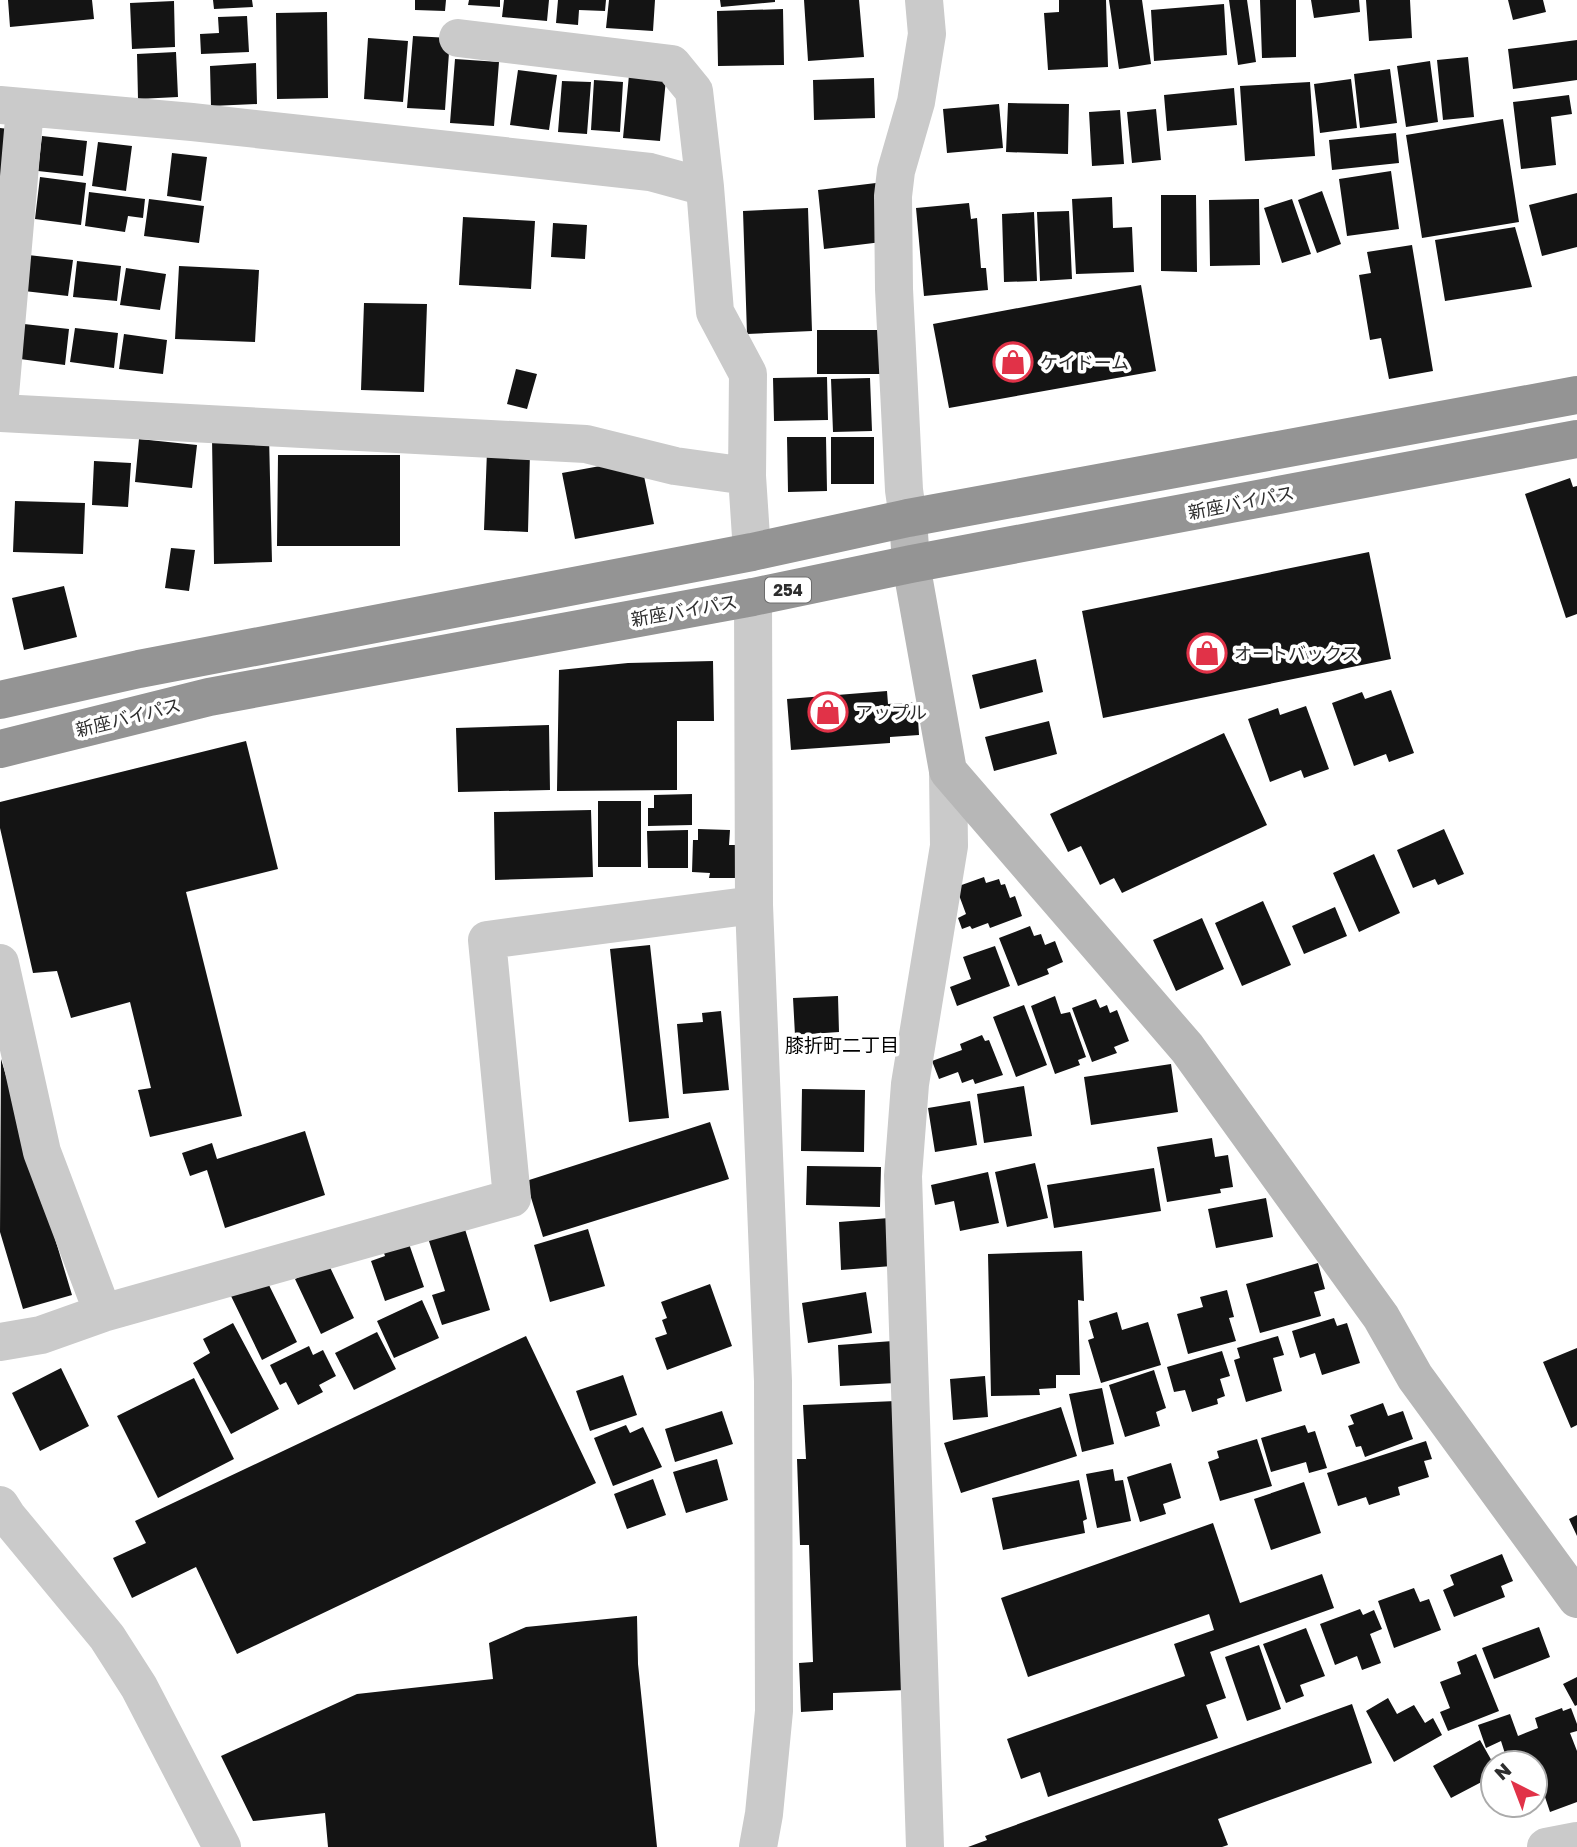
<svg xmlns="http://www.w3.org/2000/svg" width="1577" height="1847" viewBox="0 0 1577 1847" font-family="'Golos Text','Noto Sans JP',sans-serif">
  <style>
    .building { fill: #141414 }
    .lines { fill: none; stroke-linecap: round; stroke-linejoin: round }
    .street { stroke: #cacaca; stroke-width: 38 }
    .secondary { stroke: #b7b7b7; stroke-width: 38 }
    .highway { stroke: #949494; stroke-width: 38 }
    .labels { text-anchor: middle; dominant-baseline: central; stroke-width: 7; stroke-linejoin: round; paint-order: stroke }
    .shield { fill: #fff; stroke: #6c6c6c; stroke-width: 2 }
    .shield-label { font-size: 16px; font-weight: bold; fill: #2d2d2d }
    .poi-label { font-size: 18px; fill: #2d2d2d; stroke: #fff; text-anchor: start }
    .street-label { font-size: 18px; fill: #2d2d2d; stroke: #fff }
    .neighbourhood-label { font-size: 19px; fill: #000; stroke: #fff }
  </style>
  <rect width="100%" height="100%" fill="#fff"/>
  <path class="building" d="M8,0H92L94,19L10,27Z
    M213,0H252L253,7L214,9Z
    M415,0H446L445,11L415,10Z
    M469,0H500V7L468,5Z
    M504,0H549L547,21L502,17Z
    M558,0H606L605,11L579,10L578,25L556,23Z
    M609,0H655L653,31L606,28Z
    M720,0H775V2L721,7Z
    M804,0H859L864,57L808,61Z
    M1059,0H1106L1108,67L1048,70L1044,13L1059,12Z
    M1109,0H1142L1151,64L1119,69Z
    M1229,0H1247L1256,62L1238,65Z
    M1260,0H1296V57L1262,58Z
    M1311,0H1359L1360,12L1314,18Z
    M1366,0H1410L1412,38L1369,41Z
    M1508,0H1543L1546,12L1513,20Z
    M174,1L175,47L132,49L130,3Z
    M1224,4L1227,55L1154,61L1151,10Z
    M783,9L784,65L718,66L717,11Z
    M327,12L328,98L277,99L276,13Z
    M247,16L249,52L201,54L200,34L219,33L218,17Z
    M413,36L450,38L445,110L407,108Z
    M368,38L408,41L403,102L364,99Z
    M1577,40V80L1513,89L1508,49Z
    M176,52L178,97L138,99L137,54Z
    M1468,57L1474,117L1443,120L1437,60Z
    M455,59L499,62L494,126L450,123Z
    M1430,61L1438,122L1406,127L1397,66Z
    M256,63L257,104L211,106L210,66Z
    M1390,69L1397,123L1360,128L1354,74Z
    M518,70L557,75L549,130L510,125Z
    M629,75L666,79L660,141L623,138Z
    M874,78L875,118L814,120L813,80Z
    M1351,79L1357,128L1320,133L1314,84Z
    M594,80L623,82L620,132L591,130Z
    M562,81L591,82L587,134L558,132Z
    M1310,82L1315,156L1245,161L1240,86Z
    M1234,88L1237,125L1167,131L1164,95Z
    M1569,95L1572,114L1551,117L1556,165L1521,169L1513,102Z
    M1008,103L1069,104L1068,154L1006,152Z
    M999,104L1003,148L947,153L943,109Z
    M1156,109L1161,160L1132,163L1127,112Z
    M1120,110L1124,164L1092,166L1089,112Z
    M1503,119L1519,222L1422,238L1406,135Z
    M0,128L9,129L0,182Z
    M1396,133L1399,163L1332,170L1329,140Z
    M42,136L87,141L83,176L38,171Z
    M98,142L132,146L126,191L92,186Z
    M172,153L207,157L201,201L167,196Z
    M1391,171L1399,229L1347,236L1339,179Z
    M40,177L86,183L81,225L35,219Z
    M876,183L882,242L824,249L818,190Z
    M1322,191L1341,244L1317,253L1298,200Z
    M89,192L145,199L143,218L128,216L125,232L85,226Z
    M1577,193V247L1542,256L1529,205Z
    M1161,195H1196L1197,272L1161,271Z
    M1112,197L1113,228L1132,227L1134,272L1076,274L1072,199Z
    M149,199L204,206L199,243L144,236Z
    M1259,199L1260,265L1210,266L1209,200Z
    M1292,199L1311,254L1282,263L1264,208Z
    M969,203L971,219L977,218L981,268H986L988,290L924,296L916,208Z
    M808,208L812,331L747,334L743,211Z
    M1069,211L1072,279L1040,281L1037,212Z
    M1034,212L1037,281L1004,282L1002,214Z
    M463,217L535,221L531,289L459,285Z
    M553,223L587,225L585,259L551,257Z
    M1515,227L1532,287L1445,301L1435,240Z
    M1412,245L1433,371L1389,379L1381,338L1370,340L1359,275L1371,273L1367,252Z
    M28,255L73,260L68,296L24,291Z
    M77,261L121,266L117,301L73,297Z
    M179,266L259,270L255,342L175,339Z
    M126,268L166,274L160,310L120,305Z
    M1141,285L1156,371L949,408L933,324Z
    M364,303L427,304L424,392L361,390Z
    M24,324L69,329L65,365L20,359Z
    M75,328L118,333L114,368L70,362Z
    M817,330H882V374H817Z
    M124,334L167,340L163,374L119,369Z
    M516,369L537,374L527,409L507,404Z
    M827,377L828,420L774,421L773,378Z
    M870,378L872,431L833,432L831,379Z
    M269,436L272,562L214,564L212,438Z
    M787,437H826L827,491L788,492Z
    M831,437H874V484H831Z
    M139,439L197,445L192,488L135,482Z
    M487,451L530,452L528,532L484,530Z
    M278,455H400V546H277Z
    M94,461L131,463L128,507L92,505Z
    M622,462L644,476L654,524L575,539L562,473Z
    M1570,478L1573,487L1577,486V614L1566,618L1525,494Z
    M15,501L85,503L83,554L13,552Z
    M171,548L195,550L189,591L165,588Z
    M1369,552L1391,659L1103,718L1082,611Z
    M64,586L77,637L24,650L12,598Z
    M1036,659L1043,692L980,709L972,675Z
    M713,661L714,721H677V790L557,791L559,670L628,663Z
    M1391,690L1414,753L1389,762L1386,754L1354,766L1332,703L1362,692L1365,699Z
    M887,691L888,704L917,702L919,735L890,737V743L791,750L787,699Z
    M1306,706L1329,769L1304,778L1301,770L1270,782L1248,719L1278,708L1280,715Z
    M1049,721L1057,754L994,771L985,737Z
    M549,725L550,790L458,792L456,728Z
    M1224,733L1267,825L1122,893L1114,878L1100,885L1081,846L1068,852L1050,814Z
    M246,741L278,869L186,892L242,1116L150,1137L138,1090L151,1088L130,1002L71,1018L57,971L33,973L0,828V802Z
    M692,794V825L648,826V808H654V795Z
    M598,801H641V867H598Z
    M591,810L593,877L495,880L494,812Z
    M698,829L730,830L729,845H736L735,878H709L710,873L692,872L693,840H698Z
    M1444,829L1464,874L1438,885L1435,879L1413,888L1397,850Z
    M688,830V868H648L647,831Z
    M1374,854L1400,913L1359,932L1333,873Z
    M984,877L986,883L999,879L1001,885L1005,884L1010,898L1015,896L1022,916L990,928L988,923L972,929L970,926L962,929L958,918L966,914L956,887Z
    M1263,901L1291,965L1242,986L1215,923Z
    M1335,907L1347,936L1304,954L1292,926Z
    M1202,918L1224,969L1176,991L1153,940Z
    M1030,926L1034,936L1041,934L1045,945L1055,941L1063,962L1047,969L1049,974L1018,986L999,938Z
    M650,945L669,1118L629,1122L610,949Z
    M995,946L1010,986L957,1006L950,987L971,979L963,957Z
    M838,996L839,1032L795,1035L793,998Z
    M1055,996L1061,1014L1070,1012L1086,1057L1078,1060L1080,1065L1055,1074L1031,1006Z
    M1096,999L1100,1008L1107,1005L1110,1013L1117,1010L1129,1041L1114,1047L1117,1053L1092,1062L1072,1008Z
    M1024,1005L1047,1065L1016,1077L993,1017Z
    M721,1011L729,1090L683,1094L677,1024L703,1022L702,1013Z
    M982,1035L985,1041L989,1040L1003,1075L975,1084L973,1079L962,1083L958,1072L939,1079L932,1061L962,1050L960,1044Z
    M1,1059L72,1295L23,1309L0,1232Z
    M1171,1064L1178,1112L1091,1125L1084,1077Z
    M1024,1086L1032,1136L984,1143L977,1094Z
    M802,1089L865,1090L864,1152L801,1151Z
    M970,1101L977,1145L935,1152L928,1108Z
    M710,1122L729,1179L543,1237L526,1181Z
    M305,1131L325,1195L225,1228L207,1170L190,1176L182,1153L212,1143L217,1159Z
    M1212,1138L1215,1157L1228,1155L1233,1187L1220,1189L1221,1193L1167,1202L1157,1147Z
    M1035,1163L1048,1218L1007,1227L995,1172Z
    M807,1166L881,1167L880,1207L806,1205Z
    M1154,1168L1161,1211L1054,1228L1047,1185Z
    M988,1172L999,1223L960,1231L954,1201L935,1205L931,1185Z
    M1266,1198L1273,1237L1216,1248L1208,1209Z
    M889,1218L892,1266L841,1270L839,1222Z
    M464,1226L490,1310L442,1325L432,1295L445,1291L428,1238Z
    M588,1229L605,1286L550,1302L534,1245Z
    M407,1238L424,1287L385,1301L371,1261L385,1256L382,1247Z
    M1082,1251L1084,1301L1078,1300L1080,1375H1056V1388L1039,1389L1040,1395L991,1396L988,1254Z
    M328,1263L354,1318L321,1334L295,1279Z
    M1318,1263L1325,1289L1314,1292L1321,1316L1260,1333L1246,1284Z
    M266,1279L297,1342L262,1360L231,1296Z
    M710,1284L732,1346L667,1370L655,1338L667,1334L662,1320L667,1318L661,1302Z
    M1227,1290L1234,1317L1229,1318L1236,1341L1188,1354L1177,1314L1203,1307L1200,1297Z
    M866,1292L872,1333L808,1343L802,1303Z
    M422,1300L439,1338L394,1358L377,1321Z
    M1117,1312L1122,1330L1148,1322L1161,1365L1101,1383L1088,1340L1094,1338L1089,1321Z
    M1334,1318L1337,1326L1347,1323L1360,1363L1322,1375L1315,1353L1300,1358L1292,1331Z
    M233,1323L279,1409L231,1434L193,1363L210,1353L203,1339Z
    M377,1332L396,1369L354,1390L335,1353Z
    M526,1336L596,1483L237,1654L196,1567L132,1598L113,1558L146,1543L135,1521Z
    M1278,1336L1284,1355L1273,1358L1282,1391L1246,1402L1234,1360L1240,1358L1237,1348Z
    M893,1341L896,1383L840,1386L838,1345Z
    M309,1346L313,1355L323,1350L336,1376L319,1385L323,1392L298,1405L286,1382L280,1385L270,1365Z
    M1577,1348V1425L1571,1428L1543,1362Z
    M1222,1351L1230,1376L1220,1379L1225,1396L1217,1399L1218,1404L1192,1412L1185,1390L1174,1392L1167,1367Z
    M61,1368L89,1426L40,1451L12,1393Z
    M1154,1370L1166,1408L1156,1412L1160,1426L1125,1437L1109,1385Z
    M623,1375L637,1415L590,1431L576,1391Z
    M985,1376L988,1417L953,1420L950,1379Z
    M194,1378L234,1459L158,1498L117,1416Z
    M1102,1388L1114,1444L1082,1452L1069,1394Z
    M896,1401L906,1690L833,1693V1710L801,1712L799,1663L813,1662L809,1545H800L797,1459H806L803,1405Z
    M1383,1403L1388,1416L1403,1411L1413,1439L1365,1457L1361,1446L1356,1447L1348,1426L1354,1424L1350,1415Z
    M1061,1407L1077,1456L961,1493L944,1443Z
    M722,1411L733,1444L675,1462L665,1429Z
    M626,1425L630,1433L643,1427L662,1467L613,1486L594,1438Z
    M1305,1425L1308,1433L1315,1431L1327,1468L1309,1473L1306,1462L1271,1472L1261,1438Z
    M1257,1439L1272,1486L1220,1501L1208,1462L1219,1458L1217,1451Z
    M1426,1441L1432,1459L1424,1461L1429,1477L1398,1487L1400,1495L1369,1505L1366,1497L1338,1506L1327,1473Z
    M717,1459L728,1500L686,1513L673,1472Z
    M1171,1463L1181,1498L1163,1504L1166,1514L1140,1522L1127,1477Z
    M1113,1469L1115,1481L1123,1480L1131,1521L1097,1528L1086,1474Z
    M653,1479L666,1515L627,1529L614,1494Z
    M1079,1480L1087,1519L1083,1521L1085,1533L1003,1550L992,1498Z
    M1304,1482L1321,1533L1271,1550L1254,1499Z
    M1577,1515V1536L1569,1519Z
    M1213,1523L1240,1603L1322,1574L1334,1608L1210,1652L1226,1698L1206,1705L1218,1738L1048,1797L1040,1772L1021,1779L1007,1739L1185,1676L1174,1644L1214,1630L1209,1614L1028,1677L1001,1598Z
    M1502,1554L1513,1581L1501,1586L1505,1597L1454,1617L1443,1590L1454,1585L1450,1575Z
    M1414,1588L1420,1602L1429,1599L1441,1630L1394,1648L1378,1601Z
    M1360,1609L1363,1615L1374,1610L1382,1629L1370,1634L1381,1663L1362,1670L1357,1656L1335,1665L1320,1624Z
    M637,1616L638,1664L657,1847H328L325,1813L253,1821L221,1756L357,1694L493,1679L489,1643L526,1627Z
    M1539,1627L1550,1657L1494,1679L1482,1648Z
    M1306,1628L1325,1676L1300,1685L1304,1696L1286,1703L1263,1644Z
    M1259,1645L1281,1709L1247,1721L1225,1657Z
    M1476,1654L1499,1711L1448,1731L1440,1712L1450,1708L1440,1682L1461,1674L1457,1662Z
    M1577,1677V1705L1575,1706L1563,1684Z
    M1388,1698L1397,1714L1414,1705L1425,1723L1433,1718L1442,1735L1394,1762L1366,1711Z
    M1352,1704L1372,1763L1218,1819L1228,1845L1222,1847H968L987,1840L985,1836Z
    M1562,1708L1563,1711L1571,1708L1577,1724V1731L1570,1733L1577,1751V1802L1550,1812L1544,1794L1535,1797V1763H1508L1501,1741L1486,1748L1478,1725L1510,1714L1518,1736L1538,1728L1535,1718Z
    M1480,1740L1493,1763V1776L1451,1798L1433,1766Z"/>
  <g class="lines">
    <path class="street" d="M458,38L672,64L694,91L705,187
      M0,105L192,122L650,172L705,187L715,312L748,374L747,476L752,552
      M0,395L25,108
      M0,413L586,444L675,466L747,476
      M908,518L904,490L894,289L893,196L896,171L916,102L927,34L924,0
      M753,597L754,905L773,1381L774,1711L764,1814L758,1847
      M0,963L42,1152L103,1313
      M0,1342L41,1335L103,1313L512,1198L487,940L754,905
      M0,1505L7,1516L107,1637L139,1687L222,1847
      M925,1847L903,1176L910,1084L949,846L948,771
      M1546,1847L1577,1841"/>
    <path class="secondary" d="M908,518L911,564L948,771L1187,1048L1381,1317L1415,1377L1577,1599"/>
    <path class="highway" d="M0,700L139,669L752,552L908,518L1577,395
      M0,749L209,697L753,597L911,564L1577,439"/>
  </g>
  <defs>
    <g id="shop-ring" transform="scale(2.0125)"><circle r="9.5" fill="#fff" stroke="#e13248" stroke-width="1.5"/><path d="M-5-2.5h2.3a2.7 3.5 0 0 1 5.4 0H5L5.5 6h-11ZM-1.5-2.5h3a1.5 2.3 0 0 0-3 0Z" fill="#e13248"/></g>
  </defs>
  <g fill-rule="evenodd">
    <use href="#shop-ring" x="1013" y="362"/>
    <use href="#shop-ring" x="1207" y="653"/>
    <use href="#shop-ring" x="828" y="712"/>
  </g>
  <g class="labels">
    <rect class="shield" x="765" y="577.5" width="46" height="25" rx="5"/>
    <g class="shield-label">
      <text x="788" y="590">254</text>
    </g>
    <g class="poi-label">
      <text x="1040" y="362">ケイドーム</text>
      <text x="1234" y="653">オートバックス</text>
      <text x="855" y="712">アップル</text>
    </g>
    <g class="street-label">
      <text transform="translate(1241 502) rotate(-11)">新座バイパス</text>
      <text transform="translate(684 610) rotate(-10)">新座バイパス</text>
      <text transform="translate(128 717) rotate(-14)">新座バイパス</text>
    </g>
    <g class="neighbourhood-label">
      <text x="842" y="1044">膝折町二丁目</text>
    </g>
  </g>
  <g transform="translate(1514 1784) rotate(318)"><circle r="33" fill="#ffffff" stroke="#ababab" stroke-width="2"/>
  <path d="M0-5L12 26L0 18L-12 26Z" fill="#e13248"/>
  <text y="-10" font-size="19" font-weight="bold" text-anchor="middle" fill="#2d2d2d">N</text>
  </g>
</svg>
